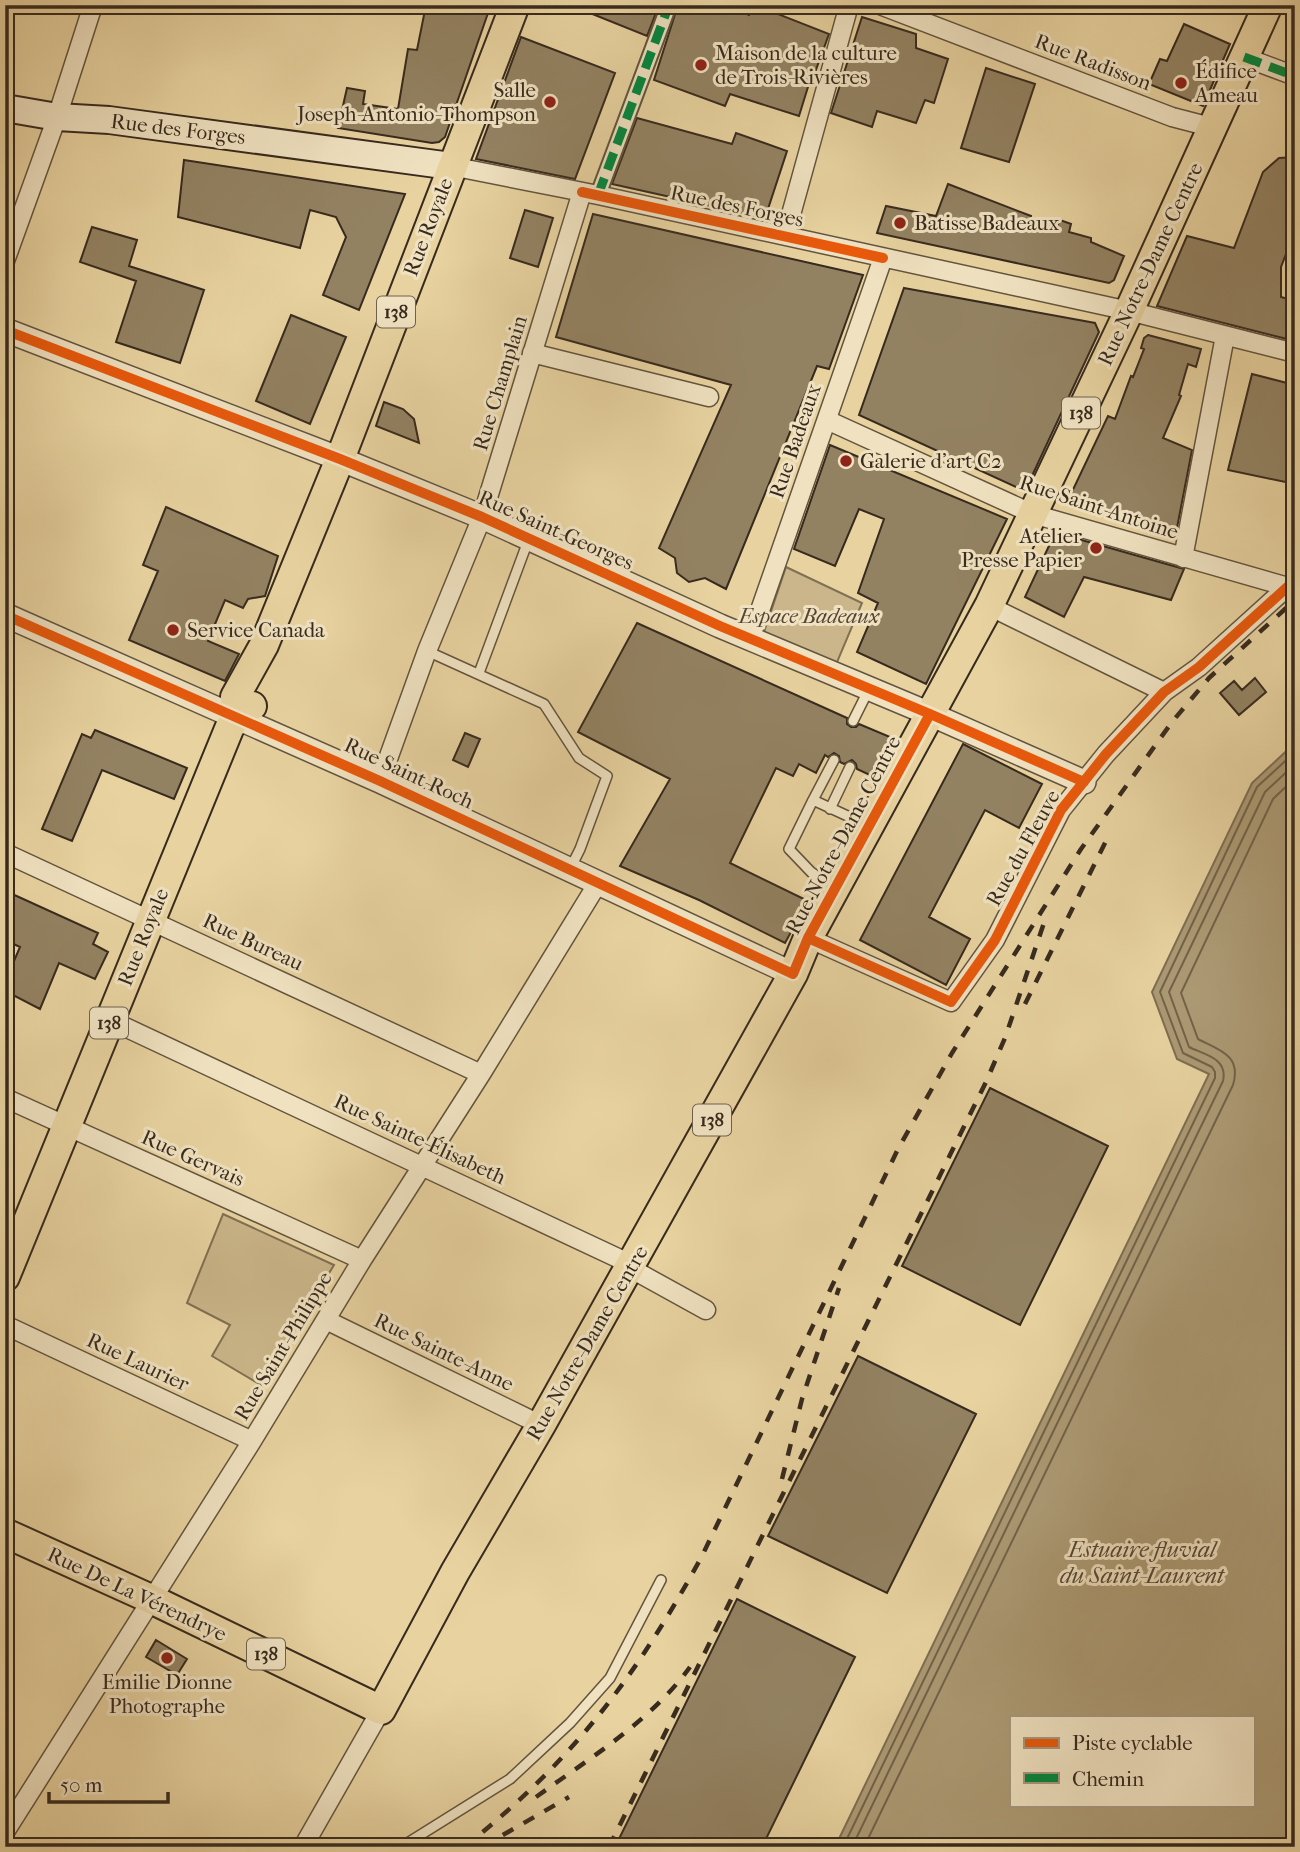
<svg xmlns="http://www.w3.org/2000/svg" width="1300" height="1852" viewBox="0 0 1300 1852" font-family="'IM FELL French Canon',serif">
  <style>
    .green { fill: #cab68a; stroke: #807054; stroke-width: 2 }
    .water { fill: #ac9a74; stroke: #7d6d52; stroke-width: 2; fill-rule: evenodd }
    .lines { fill: none; stroke-linecap: round; stroke-linejoin: round }
    .shore { stroke: #726249; stroke-width: 2 }
    .building { fill: #938262; stroke: #372a1e; stroke-width: 2 }
    .service-casing { stroke: #63543e; stroke-width: 12 }
    .pedestrian-casing { stroke: #63543e; stroke-width: 18 }
    .minor-casing { stroke: #63543e; stroke-width: 21 }
    .tertiary-casing { stroke: #63543e; stroke-width: 26 }
    .secondary-casing { stroke: #372a1e; stroke-width: 30 }
    .primary-casing { stroke: #372a1e; stroke-width: 32 }
    .service { stroke: #f0e2c1; stroke-width: 9 }
    .pedestrian { stroke: #f0e2c1; stroke-width: 14 }
    .minor { stroke: #f0e2c1; stroke-width: 18 }
    .tertiary { stroke: #f0e2c1; stroke-width: 23 }
    .secondary { stroke: #f0e2c1; stroke-width: 26 }
    .primary { stroke: #e8d3a0; stroke-width: 28 }
    .rail { stroke: #372a1e; stroke-width: 4.5; stroke-dasharray: 12 12; stroke-linecap: butt }
    .quiet { stroke: #00873e; stroke-width: 9; stroke-dasharray: 18 9; stroke-linecap: butt }
    .cycleway-casing { stroke: #f0e2c1; stroke-width: 15 }
    .cycleway { stroke: #e8590c; stroke-width: 10 }
    .poi-dot { fill: #8f2418; stroke: #f0e2c1; stroke-width: 2.5 }
    .labels { text-anchor: middle; dominant-baseline: central; stroke-width: 6; stroke-linejoin: round; paint-order: stroke }
    .shield { fill: #f0e2c1; stroke: #6e614f; stroke-width: 2 }
    .shield-label { font-size: 19px; font-weight: bold; fill: #372a1e }
    .poi-label { font-size: 21px; fill: #372a1e; stroke: #f0e2c1; text-anchor: start }
    .street-label { font-size: 21px; fill: #372a1e; stroke: #f0e2c1 }
    .park-label { font-size: 21px; font-style: italic; fill: #544634; stroke: #f0e2c1 }
    .water-label { font-size: 23px; font-style: italic; fill: #544634; stroke: #f0e2c1 }
  </style>
  <rect width="100%" height="100%" fill="#e8d3a0"/>
  <filter id="stains"><feTurbulence type="fractalNoise" baseFrequency=".00286" numOctaves="4"/><feColorMatrix values="0 0 0 0 .2 0 0 0 0 .09 0 0 0 0 .02 0 0 0 .5 -.17"/></filter>
  <radialGradient id="worn" r=".72"><stop offset=".6" stop-color="#630" stop-opacity="0"/><stop offset="1" stop-color="#630" stop-opacity=".3"/></radialGradient>
  <path class="green" d="M786,567L862,603L835,667L764,632Z
    M223,1214L334,1265L261,1385L212,1356L230,1325L187,1303Z"/>
  <path class="water" d="M1295,743V1847H835L1209,1074L1177,1059L1152,992L1252,783ZM1011,1717H1253V1805H1011Z"/>
  <g class="lines">
    <path class="shore" d="M843,1847L1215,1078V1072L1212,1067L1183,1053L1160,992L1257,787L1295,752
      M852,1847L1223,1081C1228,1058 1205,1055 1189,1047L1169,992L1265,792L1295,764
      M864,1847L1233,1085C1242,1055 1219,1050 1198,1039L1181,993L1273,799L1295,778"/>
  </g>
  <path class="building" d="M426,5H452L488,13L445,137L439,142L432,143L338,128L347,88L365,91L363,104L398,109L408,49L417,50Z
    M570,5H659L647,36Z
    M678,5H726L749,15L755,5L829,34L814,75L812,74L799,116L730,94L725,106L654,80Z
    M862,17L916,34V48L948,59L934,103L925,100L916,123L877,111L872,127L831,113Z
    M1184,24L1230,44L1203,106L1149,84L1160,59L1167,61Z
    M521,37L615,73L575,179L476,159Z
    M986,68L1035,84L1009,162L961,148Z
    M637,118L732,144L736,133L787,151L765,218L612,184Z
    M1295,157V231L1281,267V297L1295,301V341L1157,306L1187,236L1234,248L1263,172L1279,158Z
    M184,160L405,194L359,310L323,295L346,237L336,217L310,210L300,248L178,217Z
    M948,184L1031,216L1030,221L1057,227L1060,220L1071,224L1069,232L1091,238V242L1124,256L1114,280L1109,283L877,233L886,206L936,216Z
    M525,210L553,218L538,267L510,258Z
    M593,214L863,275L829,369L817,366L726,589L705,578L689,582L677,573L675,558L659,548L731,385L556,337Z
    M92,227L137,240L129,266L204,290L180,363L116,342L136,281L80,262Z
    M904,288L1095,323L1099,332L1025,491L859,415Z
    M291,315L346,337L310,424L256,401Z
    M1148,335L1201,349L1196,367L1188,364L1179,395L1181,396L1163,438L1192,450L1176,533L1072,507L1069,498L1108,416L1115,419L1131,376L1133,377L1144,349L1141,348L1144,338Z
    M1252,374L1295,385V484L1228,470Z
    M384,402L403,409L414,419L419,443L376,426Z
    M830,445L1007,519L926,684L857,652L878,603L858,593L884,519L859,509L835,566L794,549Z
    M166,507L278,556L265,596L248,599L243,608L225,600L208,641L239,654L225,681L129,640L158,571L143,565Z
    M1055,533H1057L1184,569L1171,600L1084,577L1064,617L1025,597Z
    M637,623L847,718V724L851,727H856L859,724L890,737L872,776L857,769L856,764L852,760L844,764L840,762L839,756L834,753L828,757L825,755L816,773L799,764L793,776L776,768L730,863L808,901L785,943L699,900L620,866L670,779L578,732Z
    M1255,678L1266,692L1239,715L1220,693L1234,681L1242,690Z
    M95,730L187,768L174,799L102,770L72,841L42,829L82,734L91,738Z
    M465,733L480,739L468,767L453,760Z
    M963,744L1042,784L1019,828L985,810L929,917L970,939L946,985L860,940Z
    M10,893L98,933L93,944L108,952L95,979L59,963L40,1009L5,991V982L20,947L5,940V901Z
    M990,1088L1108,1146L1020,1325L902,1266Z
    M858,1356L976,1414L887,1593L768,1536Z
    M737,1599L855,1657L762,1847H615Z
    M156,1640L187,1659L177,1675L146,1657Z"/>
  <g class="lines">
    <g class="service-casing">
      <path id="service" d="M427,651L544,704L579,758L607,776L580,849L570,869
        M479,673L528,541
        M853,721L869,689
        M813,800L834,760
        M830,809L850,767
        M832,887L811,872L789,849L813,800L867,825
        M401,1847L510,1779L570,1723L610,1678L661,1580"/>
    </g>
    <g class="pedestrian-casing">
      <path id="pedestrian" d="M598,195L669,5"/>
    </g>
    <g class="minor-casing">
      <path id="minor" d="M880,5L1172,117L1199,124L1211,132
        M1244,57L1295,76
        M451,166L598,195L1129,311L1295,353
        M782,235L787,229L849,5
        M5,261L57,117L93,5
        M532,353L709,397
        M827,420L1033,514L1288,587
        M1183,558L1225,336
        M989,606L1164,692
        M750,639L883,258
        M380,781L427,651L482,517L582,192
        M5,853L481,1074
        M808,938L951,1002L995,940L1061,810L1106,754L1164,692L1199,667L1295,580
        M110,1020L622,1260L639,1273L706,1310
        M5,1098L362,1260
        M326,1320L541,1425
        M5,1325L252,1441
        M5,1832L252,1441L362,1260L481,1074L598,883
        M303,1847L381,1710"/>
    </g>
    <g class="tertiary-casing">
      <path id="tertiary" d="M5,330L340,459L482,517L720,626L930,714L1084,782
        M5,615L380,781L793,974"/>
    </g>
    <g class="secondary-casing">
      <path id="secondary" d="M5,108L57,117L109,120L451,166"/>
    </g>
    <g class="primary-casing">
      <path id="primary" d="M236,716L235,697L264,645L340,459L515,5
        M5,1277L229,729L236,716L252,706
        M5,1533L151,1599L381,1710L455,1572L541,1425L793,974L808,938L989,606L1129,311L1268,5"/>
    </g>
    <use href="#service" class="service"/>
    <use href="#pedestrian" class="pedestrian"/>
    <use href="#minor" class="minor"/>
    <use href="#tertiary" class="tertiary"/>
    <use href="#secondary" class="secondary"/>
    <use href="#primary" class="primary"/>
    <path class="rail" d="M1025,1004L1109,835
      M782,1479L802,1399L839,1288
      M536,1797C590,1758 651,1721 690,1667
      M464,1847C573,1761 636,1677 702,1556L898,1149L952,1053L1081,849L1172,722L1209,678L1295,600
      M482,1847L569,1797
      M609,1847L986,1082L1005,1038L1047,914"/>
    <path class="quiet" d="M1244,57L1295,76
      M598,195L669,5"/>
    <g class="cycleway-casing">
      <path id="cycleway" d="M582,192L883,258
        M5,330L340,459L482,517L720,626L930,714L1084,782
        M5,615L380,781L793,974L808,938L930,714
        M808,938L951,1002L995,940L1061,810L1106,754L1164,692L1199,667L1295,580"/>
    </g>
    <use href="#cycleway" class="cycleway"/>
  </g>
  <g class="poi-dot">
    <circle cx="701" cy="65" r="7"/>
    <circle cx="1181" cy="83" r="7"/>
    <circle cx="550" cy="102" r="7"/>
    <circle cx="900" cy="223" r="7"/>
    <circle cx="846" cy="461" r="7"/>
    <circle cx="1096" cy="548" r="7"/>
    <circle cx="173" cy="630" r="7"/>
    <circle cx="167" cy="1658" r="7"/>
  </g>
  <g class="labels">
    <g class="shield">
      <rect x="377" y="296.5" width="38" height="31" rx="5"/>
      <rect x="1062" y="397.5" width="38" height="31" rx="5"/>
      <rect x="90" y="1007.5" width="38" height="31" rx="5"/>
      <rect x="693" y="1104.5" width="38" height="31" rx="5"/>
      <rect x="247" y="1638.5" width="38" height="31" rx="5"/>
    </g>
    <g class="shield-label">
      <text x="396" y="312">138</text>
      <text x="1081" y="413">138</text>
      <text x="109" y="1023">138</text>
      <text x="712" y="1120">138</text>
      <text x="266" y="1654">138</text>
    </g>
    <g class="poi-label">
      <text x="715" y="53">Maison de la culture<tspan x="715" dy="24">de Trois-Rivières</tspan></text>
      <text x="1195" y="71">Édifice<tspan x="1195" dy="24">Ameau</tspan></text>
      <text x="536" y="90" text-anchor="end">Salle<tspan x="536" dy="24">Joseph-Antonio-Thompson</tspan></text>
      <text x="914" y="223">Batisse Badeaux</text>
      <text x="860" y="461">Galerie d'art C2</text>
      <text x="1082" y="536" text-anchor="end">Atelier<tspan x="1082" dy="24">Presse Papier</tspan></text>
      <text x="187" y="630">Service Canada</text>
      <text x="167" y="1682" text-anchor="middle">Emilie Dionne<tspan x="167" dy="24">Photographe</tspan></text>
    </g>
    <g class="street-label">
      <text transform="translate(1093 62) rotate(21)">Rue Radisson</text>
      <text transform="translate(178 129) rotate(7)">Rue des Forges</text>
      <text transform="translate(737 206) rotate(12)">Rue des Forges</text>
      <text transform="translate(428 227) rotate(-69)">Rue Royale</text>
      <text transform="translate(1150 264) rotate(-65)">Rue Notre-Dame Centre</text>
      <text transform="translate(500 383) rotate(-73)">Rue Champlain</text>
      <text transform="translate(795 441) rotate(-71)">Rue Badeaux</text>
      <text transform="translate(1099 507) rotate(18)">Rue Saint-Antoine</text>
      <text transform="translate(556 530) rotate(24)">Rue Saint-Georges</text>
      <text transform="translate(409 773) rotate(25)">Rue Saint-Roch</text>
      <text transform="translate(843 835) rotate(-62)">Rue Notre-Dame Centre</text>
      <text transform="translate(1023 848) rotate(-61)">Rue du Fleuve</text>
      <text transform="translate(143 937) rotate(-68)">Rue Royale</text>
      <text transform="translate(253 942) rotate(25)">Rue Bureau</text>
      <text transform="translate(420 1139) rotate(25)">Rue Sainte-Élisabeth</text>
      <text transform="translate(193 1158) rotate(24)">Rue Gervais</text>
      <text transform="translate(587 1343) rotate(-60)">Rue Notre-Dame Centre</text>
      <text transform="translate(283 1346) rotate(-59)">Rue Saint-Philippe</text>
      <text transform="translate(444 1352) rotate(26)">Rue Sainte-Anne</text>
      <text transform="translate(138 1362) rotate(25)">Rue Laurier</text>
      <text transform="translate(137 1594) rotate(25)">Rue De La Vérendrye</text>
    </g>
    <g class="park-label">
      <text x="809" y="616">Espace Badeaux</text>
    </g>
    <g class="water-label">
      <text x="1142" y="1549">Estuaire fluvial<tspan x="1142" dy="26">du Saint-Laurent</tspan></text>
    </g>
  </g>
  <rect width="1300" height="1852" fill="none" stroke="#e8d3a0" stroke-width="28"/>
  <rect x="7" y="7" width="1286" height="1838" fill="none" stroke="#372a1e" stroke-width="3.5"/>
  <rect x="14" y="14" width="1272" height="1824" fill="none" stroke="#372a1e" stroke-width="2"/>
  <rect x="1010" y="1716" width="245" height="91" fill="#f0e2c1" stroke="#a69880" stroke-width="2"/>
  <rect x="1024" y="1738" width="35" height="10" fill="#e8590c" stroke="#a69880" stroke-width="2"/>
  <text x="1072" y="1750" font-size="21" fill="#372a1e">Piste cyclable</text>
  <rect x="1024" y="1773" width="35" height="10" fill="#00873e" stroke="#a69880" stroke-width="2"/>
  <text x="1072" y="1786" font-size="21" fill="#372a1e">Chemin</text>
  <path d="M49 1792v10h119v-10" fill="none" stroke="#372a1e" stroke-width="3.5"/>
  <text x="60" y="1792" font-size="21" fill="#372a1e" stroke="#f0e2c1" stroke-width="5" paint-order="stroke">50 m</text>
  <rect width="100%" height="100%" filter="url(#stains)"/>
  <rect width="100%" height="100%" fill="url(#worn)"/>
</svg>
